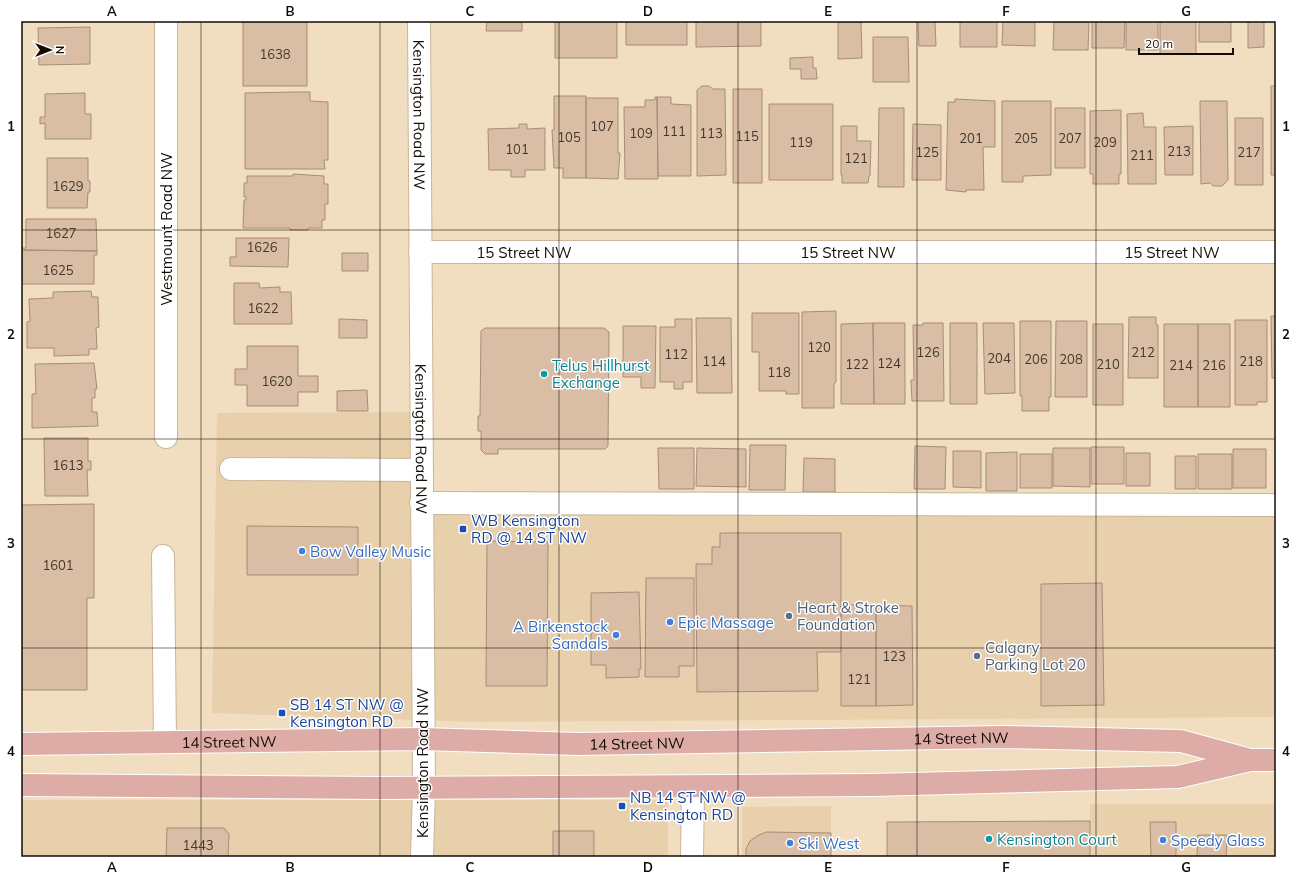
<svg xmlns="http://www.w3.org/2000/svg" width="1297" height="878" viewBox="0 0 1297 878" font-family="Mulish,sans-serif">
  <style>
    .built { fill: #e8d0ad }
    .building { fill: #d9bda5; stroke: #a78d76 }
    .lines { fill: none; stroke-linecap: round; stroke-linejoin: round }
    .minor-casing { stroke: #c9b699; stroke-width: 24 }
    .major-casing { stroke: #fff; stroke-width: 24 }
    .minor { stroke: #fff; stroke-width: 22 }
    .major { stroke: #deaca6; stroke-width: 22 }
    .grid { fill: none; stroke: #130c04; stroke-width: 1; stroke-opacity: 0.55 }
    .culture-dot { fill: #0f9aa8; stroke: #fff; stroke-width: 1.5 }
    .transit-dot { fill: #1a4fb4; stroke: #fff; stroke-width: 1.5 }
    .shop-dot { fill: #3f7fe0; stroke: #fff; stroke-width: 1.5 }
    .service-dot { fill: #5c6f8a; stroke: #fff; stroke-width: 1.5 }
    .labels { text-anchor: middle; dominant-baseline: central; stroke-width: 3; stroke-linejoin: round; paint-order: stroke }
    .number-label { font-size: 13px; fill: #44382c }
    .street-label { font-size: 15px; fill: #130c04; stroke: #fff }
    .culture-label { font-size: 15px; fill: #0d838f; stroke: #fff; text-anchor: start }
    .transit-label { font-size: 15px; fill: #164399; stroke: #fff; text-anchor: start }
    .shop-label { font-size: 15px; fill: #366cbe; stroke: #fff; text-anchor: start }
    .service-label { font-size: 15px; fill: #4e5e75; stroke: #fff; text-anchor: start }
    .neatline { fill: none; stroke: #130c04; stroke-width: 1.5 }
    .grid-label { font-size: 13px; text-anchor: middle; font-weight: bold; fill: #130c04 }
  </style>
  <rect width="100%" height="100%" fill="#f1ddbf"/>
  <path class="built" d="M423,412L424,500L1276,509V717L479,722L212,713L217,413Z
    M21,800H668V857H21Z
    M1090,804H1276V857H1089Z
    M831,806V857H742V807Z"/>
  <path class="building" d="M487,21H522V31H486Z
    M617,21V58H555V22Z
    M626,21H687V45H626Z
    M696,21H761V46L696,47Z
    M918,21H935L936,46H919Z
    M960,21H997V47H960Z
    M1003,21H1035V46L1002,45Z
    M1054,21H1089L1088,50H1053Z
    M1092,21H1125L1124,48H1092Z
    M1126,21H1158V50H1126Z
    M1160,21H1196V54H1160Z
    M1199,21H1231V42H1199Z
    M1248,21H1264V47L1248,48Z
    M243,22H307V86H243Z
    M838,22H861L862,58L838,59Z
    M90,27V64L39,65L38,28Z
    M873,37H908L909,82H873Z
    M813,57V68H816L817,79H801V69H790V58Z
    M702,86H709L713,89H725L726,175L697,176V90Z
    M1271,86H1276V175H1271Z
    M733,89H762V183H733Z
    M294,92H310V101L328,102V160H324L325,169H245V93Z
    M85,93V114H91V139H45V123L40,124V117H45V94Z
    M554,96H586V178H563V168H554L552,130H554Z
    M655,97H657L658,179H625L624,107H645V100H655Z
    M657,97H671V104L691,105V176H658Z
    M586,98H618V153H620L618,179L586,178Z
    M955,99L995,101V147H983L984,190H966V192L946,190L948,102H955Z
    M1002,101H1051V175L1023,176V182H1002Z
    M1200,101H1227L1228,180L1222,186H1213L1210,183L1201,184Z
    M769,104H833V180H769Z
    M879,108H904V187H878Z
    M1055,108H1085V168H1055Z
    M1121,110V174H1119V184H1093V174H1090V111Z
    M1143,113L1144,127H1156V184H1128L1127,114Z
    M1235,118H1263V185H1235Z
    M519,124H527V129L545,128V170H525V177H511V170H489L488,129L519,128Z
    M913,124L941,125V180H912Z
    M841,126H857V141H871L870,176H869L868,183H842V175H841Z
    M1193,126V175H1165L1164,127Z
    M47,158H88V181H90V192H88L87,208H47Z
    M293,174L324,176V184H328V204H325V220H322V228H308V230H290V228H243L244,200H246V197H244V183H247V176H293Z
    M26,219H96L97,251L22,250V248H26Z
    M236,238H289L288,267L230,266V257H236Z
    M22,250L97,251V255H94V284H22Z
    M342,253H368V271H342Z
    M234,283H259L260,288L280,287V292H291L292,324H234Z
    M91,291L92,297H98L99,327L96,328L97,349H89V355L54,356V348H27V322L30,321L29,299L53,298V292Z
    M836,311V382L834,384V408H802V312Z
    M752,313H799V394H786V391H759V352H752Z
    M1271,316H1276V378H1272Z
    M1129,317H1156V325H1158V378H1128Z
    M696,318H731L732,393H697Z
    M339,319L367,320V338H339Z
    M675,319H692V382H683V389H674V382H660V327H675Z
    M1235,320H1267V402H1257V405H1235Z
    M1020,321H1051V397H1049V411H1022V396H1020Z
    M1056,321H1087V397H1055Z
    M873,323L874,404H841V324Z
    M873,323H905V404H874Z
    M923,323H943L944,401H912L911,380H914L913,325H923Z
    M950,323H977V404H950Z
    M983,323H1014L1015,393L985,394Z
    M1093,324H1123V405H1093Z
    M1164,324H1198V407H1164Z
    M1198,324H1230V407H1198Z
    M623,326H656L655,388H641V377H623Z
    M485,328H604L609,332L608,446L605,449H498V454H485L481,450V431H478V416H480L481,331Z
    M247,346H298V376H318V392H298V406H247V385H235V369H247Z
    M94,363L97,389H95V398H92V412H97L98,426L32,428V394H36L35,364Z
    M367,390L368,411H337V391Z
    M44,438H88V461H91V470H87L88,496H45Z
    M750,445H786L785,490H749Z
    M915,446L946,447L945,489H914Z
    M1091,447H1124V484H1091Z
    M658,448H694V489H659Z
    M697,448L746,449V487L696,486Z
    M1053,448H1090V487L1053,486Z
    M1233,449H1266V488H1233Z
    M953,451H981V488L953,487Z
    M1017,452V491H986V453Z
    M1126,453H1150V486H1126Z
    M1020,454H1052V488H1020Z
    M1198,454H1232V489H1198Z
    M1175,456H1196V489H1175Z
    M804,458L835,459V492H803Z
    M94,504V598H87V690H21V505Z
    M247,526L358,527V575H247Z
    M720,533H841V652H817L818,691L697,692L696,564H712V547H720Z
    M487,541L548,542L547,686H486Z
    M646,578H694V666H679V677H645Z
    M1102,583L1104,705L1041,706V584Z
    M639,592L641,669H639V677L606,678V665H591V593Z
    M841,605H876V706H841Z
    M876,605L912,606L913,705L876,706Z
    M1090,821V857H887V822Z
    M1150,822H1176V857H1151Z
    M167,828H224L229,834L228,857H166Z
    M553,831H594V857H553Z
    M766,832L831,833V857H746V849L750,841L757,836Z
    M1198,835H1227L1226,857H1197Z"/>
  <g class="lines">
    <g class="minor-casing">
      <g id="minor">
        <path id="s1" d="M419,21L424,788L422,857"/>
        <path id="s2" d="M420,252H1276"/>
        <path d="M166,437V21"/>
        <path d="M231,469L421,470"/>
        <path d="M421,503L1276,505"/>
        <path d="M163,556L165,741"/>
        <path d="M692,857L693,787"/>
      </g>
    </g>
    <g class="major-casing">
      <g id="major">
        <path id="s3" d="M21,744L423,739L577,744L1003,737L1181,741L1247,759"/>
        <path d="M21,785L378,788L873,785L1178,777L1250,760H1276"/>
      </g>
    </g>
    <use href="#minor" class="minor"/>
    <use href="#major" class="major"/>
  </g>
  <path class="grid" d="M201,21V857M380,21V857M559,21V857M738,21V857M917,21V857M1096,21V857M21,230H1276M21,439H1276M21,648H1276"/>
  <g class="culture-dot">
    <circle cx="544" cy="374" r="4"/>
    <circle cx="989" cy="839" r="4"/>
  </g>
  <g class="transit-dot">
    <rect x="459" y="525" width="8" height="8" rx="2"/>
    <rect x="278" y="709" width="8" height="8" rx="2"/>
    <rect x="618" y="802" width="8" height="8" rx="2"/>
  </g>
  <g class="shop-dot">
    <circle cx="302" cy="551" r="4"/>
    <circle cx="670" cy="622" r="4"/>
    <circle cx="616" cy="635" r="4"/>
    <circle cx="1163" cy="840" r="4"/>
    <circle cx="790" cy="843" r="4"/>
  </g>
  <g class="service-dot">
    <circle cx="789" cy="616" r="4"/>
    <circle cx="977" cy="656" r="4"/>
  </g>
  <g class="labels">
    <g class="number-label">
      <text x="275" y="54">1638</text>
      <text x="602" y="126">107</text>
      <text x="674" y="131">111</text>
      <text x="641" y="133">109</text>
      <text x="711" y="133">113</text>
      <text x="747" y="136">115</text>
      <text x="569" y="137">105</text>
      <text x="971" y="138">201</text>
      <text x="1026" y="138">205</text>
      <text x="1070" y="138">207</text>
      <text x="801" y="142">119</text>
      <text x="1105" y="142">209</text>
      <text x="517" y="149">101</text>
      <text x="1179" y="151">213</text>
      <text x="927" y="152">125</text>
      <text x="1249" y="152">217</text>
      <text x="1142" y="155">211</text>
      <text x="856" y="158">121</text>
      <text x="68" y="186">1629</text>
      <text x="61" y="233">1627</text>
      <text x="262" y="247">1626</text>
      <text x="58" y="270">1625</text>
      <text x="263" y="308">1622</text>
      <text x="819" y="347">120</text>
      <text x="928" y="352">126</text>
      <text x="1143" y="352">212</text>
      <text x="676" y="354">112</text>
      <text x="999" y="358">204</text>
      <text x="1036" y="359">206</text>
      <text x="1071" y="359">208</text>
      <text x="714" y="361">114</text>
      <text x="1251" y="361">218</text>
      <text x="889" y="363">124</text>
      <text x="857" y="364">122</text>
      <text x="1108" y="364">210</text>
      <text x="1181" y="365">214</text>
      <text x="1214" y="365">216</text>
      <text x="779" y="372">118</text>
      <text x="277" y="381">1620</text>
      <text x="68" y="465">1613</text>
      <text x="58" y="565">1601</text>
      <text x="894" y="656">123</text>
      <text x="859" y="679">121</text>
      <text x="198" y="845">1443</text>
    </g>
    <g class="street-label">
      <text stroke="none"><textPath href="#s1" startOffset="94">Kensington Road NW</textPath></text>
      <text transform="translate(166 229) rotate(-90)">Westmount Road NW</text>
      <text stroke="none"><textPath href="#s2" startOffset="104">15 Street NW</textPath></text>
      <text stroke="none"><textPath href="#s2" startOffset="428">15 Street NW</textPath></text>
      <text stroke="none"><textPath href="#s2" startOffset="752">15 Street NW</textPath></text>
      <text stroke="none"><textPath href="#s1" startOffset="418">Kensington Road NW</textPath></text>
      <text stroke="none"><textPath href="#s3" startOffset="940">14 Street NW</textPath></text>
      <text stroke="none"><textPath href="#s3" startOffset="208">14 Street NW</textPath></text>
      <text stroke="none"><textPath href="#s3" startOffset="616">14 Street NW</textPath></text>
      <text transform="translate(422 763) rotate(-90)">Kensington Road NW</text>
    </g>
    <g class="culture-label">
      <text x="552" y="365">Telus Hillhurst<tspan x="552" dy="17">Exchange</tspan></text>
      <text x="997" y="839">Kensington Court</text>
    </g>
    <g class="transit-label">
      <text x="471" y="520">WB Kensington<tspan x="471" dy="17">RD @ 14 ST NW</tspan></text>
      <text x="290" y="704">SB 14 ST NW @<tspan x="290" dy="17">Kensington RD</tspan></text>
      <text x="630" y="797">NB 14 ST NW @<tspan x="630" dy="17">Kensington RD</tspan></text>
    </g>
    <g class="shop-label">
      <text x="310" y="551">Bow Valley Music</text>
      <text x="678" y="622">Epic Massage</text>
      <text x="608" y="626" text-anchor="end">A Birkenstock<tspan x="608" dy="17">Sandals</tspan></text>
      <text x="1171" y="840">Speedy Glass</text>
      <text x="798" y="843">Ski West</text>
    </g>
    <g class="service-label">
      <text x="797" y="607">Heart &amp; Stroke<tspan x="797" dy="17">Foundation</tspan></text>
      <text x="985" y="647">Calgary<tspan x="985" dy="17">Parking Lot 20</tspan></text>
    </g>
  </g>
  <rect width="1297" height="878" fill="none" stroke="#ffffff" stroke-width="44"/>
  <g transform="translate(50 50) rotate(90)" stroke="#ffffff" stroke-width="3" paint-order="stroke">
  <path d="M0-3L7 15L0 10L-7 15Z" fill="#130c04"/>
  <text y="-6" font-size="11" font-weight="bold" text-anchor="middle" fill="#130c04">N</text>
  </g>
  <path d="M1139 48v6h94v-6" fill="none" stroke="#130c04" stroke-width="2"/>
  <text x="1145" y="48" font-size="12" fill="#130c04" stroke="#ffffff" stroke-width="3" paint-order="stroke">20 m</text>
  <rect x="22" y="22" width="1253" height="834" class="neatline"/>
  <g class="grid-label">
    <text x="112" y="16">A</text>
    <text x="290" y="16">B</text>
    <text x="470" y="16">C</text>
    <text x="648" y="16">D</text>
    <text x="828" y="16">E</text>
    <text x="1006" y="16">F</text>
    <text x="1186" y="16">G</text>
    <text x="11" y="131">1</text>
    <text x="1286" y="131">1</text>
    <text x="11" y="339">2</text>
    <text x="1286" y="339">2</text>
    <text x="11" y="548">3</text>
    <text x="1286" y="548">3</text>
    <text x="11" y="756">4</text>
    <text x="1286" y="756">4</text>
    <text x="112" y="872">A</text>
    <text x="290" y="872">B</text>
    <text x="470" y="872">C</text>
    <text x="648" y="872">D</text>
    <text x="828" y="872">E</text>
    <text x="1006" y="872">F</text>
    <text x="1186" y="872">G</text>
  </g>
</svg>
